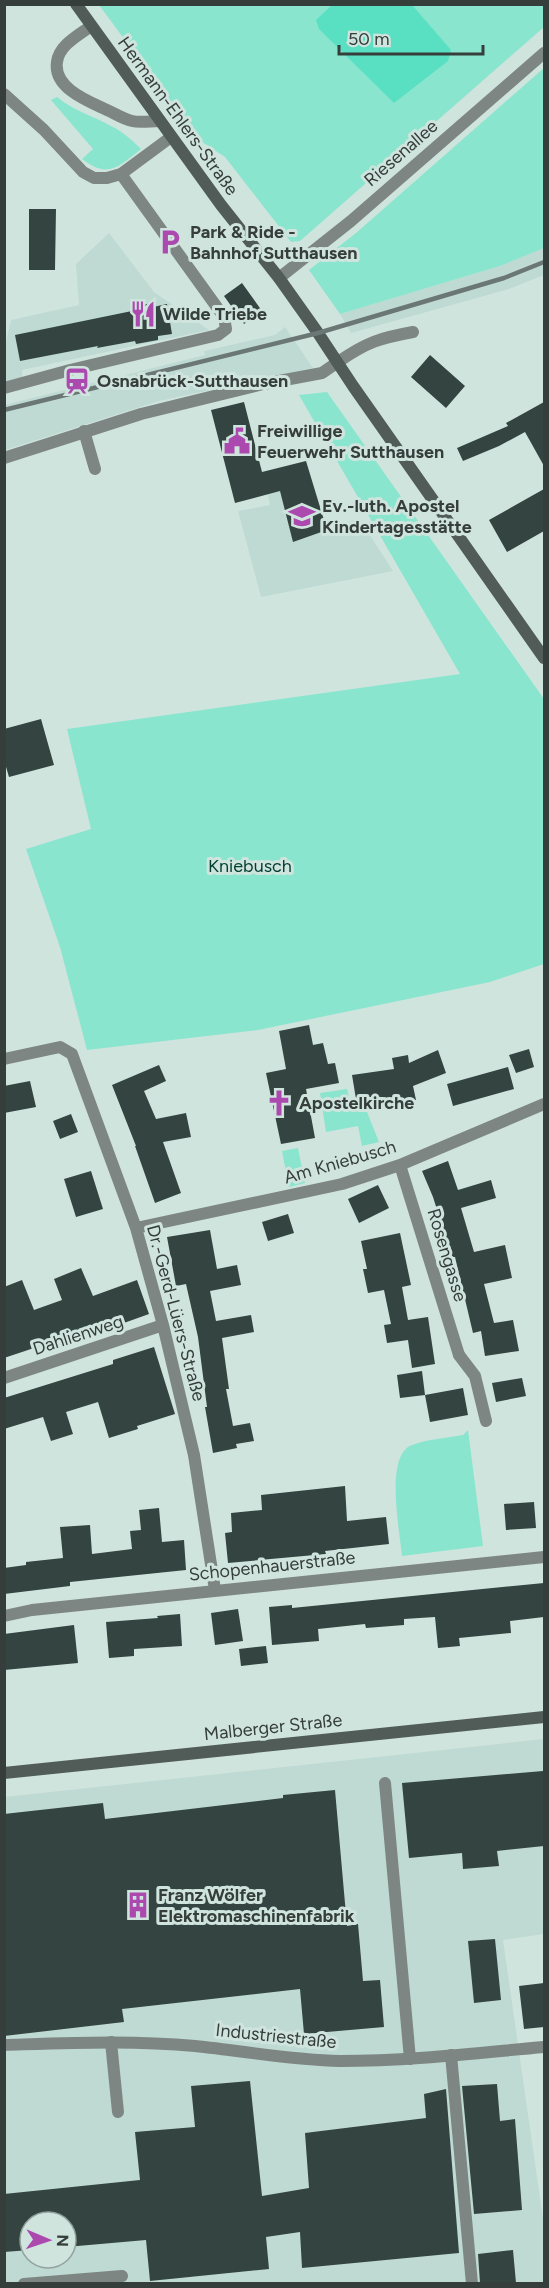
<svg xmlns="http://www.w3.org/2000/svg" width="549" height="2288" viewBox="0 0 549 2288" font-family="Figtree,sans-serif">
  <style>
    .built { fill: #bedad2; fill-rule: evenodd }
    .green { fill: #89e5ce }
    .water { fill: #59dfc2 }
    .building { fill: #344440 }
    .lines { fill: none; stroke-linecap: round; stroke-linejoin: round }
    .lane { stroke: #7e8683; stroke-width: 12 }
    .street { stroke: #7e8683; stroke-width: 12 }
    .secondary { stroke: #515c59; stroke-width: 12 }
    .rail { stroke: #6b7774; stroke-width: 4.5 }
    .labels { text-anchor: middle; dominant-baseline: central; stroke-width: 6; stroke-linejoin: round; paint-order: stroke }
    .street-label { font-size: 18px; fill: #363e3c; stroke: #d0e4de }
    .poi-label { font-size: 18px; font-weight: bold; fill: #363e3c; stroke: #d0e4de; text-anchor: start }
    .park-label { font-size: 18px; fill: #003e32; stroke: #d0e4de }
  </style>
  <rect width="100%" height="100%" fill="#d0e4de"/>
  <path class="built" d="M109,233L154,292L209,330L22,370V377L5,382V346L11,320L79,305L76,264Z
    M544,248V275L509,289L351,333L340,314L500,266Z
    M285,327L313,368L159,401L5,450L4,405L205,355L204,351L275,335Z
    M306,461L327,530L359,518L393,571L261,597L238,511L270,505L262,472Z
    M544,1739V1934L503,1940L544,2226V2283H5L4,1797ZM30,2222H66V2258H30Z"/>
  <path class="green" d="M99,5H544V27L300,241L291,242L225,157L199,140Z
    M544,68V248L500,266L340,314L309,270L356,233Z
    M57,97C75,112 92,115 111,126C123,132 132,140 141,149C118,167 108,179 82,159L93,149L51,100Z
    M327,392L544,699V964L490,982L258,1030L87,1050L60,947L26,849L91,829L67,729L460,674L299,395Z
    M347,1089L352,1110L367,1112L379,1142L362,1146L358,1126L326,1132L320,1093Z
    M298,1148L305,1183L289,1187L282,1151Z
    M468,1430L483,1546L402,1556C400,1532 384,1455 412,1445C428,1439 447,1438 463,1435Z"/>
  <path class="water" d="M332,5H412L451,50L448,61L394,103L319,29L316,20Z"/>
  <path class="building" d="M29,209H56L55,270H29Z
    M242,283L262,311L244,324L224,296Z
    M152,303L153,307L167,304L172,334L158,336V340L136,344L135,341L97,348L98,346L20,361L15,335L132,311L131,307Z
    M430,355L465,386L446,408L411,377Z
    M244,402L262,472L306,461L327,530L293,542L280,491L235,503L211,410Z
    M544,402V466L525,432L499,446L463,461L457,448L508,426L506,423Z
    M544,489V531L507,552L489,520Z
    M41,719L54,765L9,777L4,760V729Z
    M309,1025L313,1045L323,1043L328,1064L335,1063L339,1083L306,1089L315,1138L281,1144L266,1073L286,1069L279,1031Z
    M529,1049L534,1067L516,1073L509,1055Z
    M438,1050L446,1073L413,1086L416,1100L400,1103L399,1099L357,1105L352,1075L394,1069L392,1058L408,1055L409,1063Z
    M159,1065L166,1081L144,1091L156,1119L186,1113L191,1137L163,1142L181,1193L155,1203L135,1146H136L112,1085Z
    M508,1067L514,1089L453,1106L447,1084Z
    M30,1081L36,1107L4,1113V1086Z
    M71,1114L78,1132L60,1139L53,1121Z
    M448,1161L458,1190L491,1180L496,1198L461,1208L474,1252L505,1245L512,1278L484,1284L494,1323L513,1320L519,1351L485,1356L481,1331L473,1333L455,1257H452L433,1197L422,1171Z
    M91,1171L103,1209L76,1217L64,1179Z
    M378,1185L389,1208L359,1223L348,1199Z
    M288,1214L294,1233L268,1241L262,1222Z
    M210,1230L217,1269L237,1265L241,1285L210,1291L216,1321L251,1315L254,1332L222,1338L229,1389H226L233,1426L250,1423L254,1441L236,1444L237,1448L213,1453L205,1407H207L198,1337L186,1284L176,1286L167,1237Z
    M400,1233L411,1285L402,1287L408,1320L428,1317L435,1364L412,1368L408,1340L387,1343L384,1325L391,1324L384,1290L368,1293L363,1269H367L361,1241Z
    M81,1268L93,1296L137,1280L149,1314L96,1333L94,1328L4,1358V1287L22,1280L34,1310L62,1300L54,1279Z
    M154,1347L175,1414L137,1426L138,1429L109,1438L98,1402L66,1412L73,1434L51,1441L43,1417L4,1429V1398L113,1364V1360Z
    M422,1371L425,1395L400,1398L397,1375Z
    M522,1378L526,1396L496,1402L492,1383Z
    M463,1388L468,1415L430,1422L425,1395Z
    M345,1486L347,1521L386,1517L389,1544L325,1551L326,1554L228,1563L225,1533L232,1532L231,1513L262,1510L261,1495Z
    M534,1502L536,1528L506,1530L504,1504Z
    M159,1508L162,1542L184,1540L186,1570L70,1582V1586L4,1594V1568L26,1565V1562L63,1558L60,1527L90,1525L92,1554L132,1549L130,1531L141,1530L139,1510Z
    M544,1583V1617L510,1621L511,1633L459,1638L460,1646L438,1648L435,1617L404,1619V1625L366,1628L365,1624L318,1629L319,1641L272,1645L269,1607L292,1605V1608Z
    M238,1609L243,1641L215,1645L211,1613Z
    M180,1614L182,1646L134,1649V1656L109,1658L106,1622L158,1618L157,1616Z
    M74,1625L78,1663L4,1670V1634Z
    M266,1646L268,1663L241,1666L239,1649Z
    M543,1771L544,1846L497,1851L499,1866L463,1869L462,1853L409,1858L402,1783Z
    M335,1790L347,1926L358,1924L363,1981L380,1980L384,2027L304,2034L300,1989L122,2009L124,2022L4,2036V1814L103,1803L105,1819L283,1798V1795Z
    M495,1939L501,2000L474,2003L468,1941Z
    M544,1983V2027L524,2029L519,1986Z
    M250,2081L262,2196L309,2188L305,2133L426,2118L424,2094L446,2089L459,2253L302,2268L300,2232L266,2237L269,2269L150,2281L146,2240L66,2247V2222H30V2250L4,2252V2194L140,2180L135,2132L195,2127L191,2086Z
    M497,2084L500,2121L515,2119L522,2210L474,2214L462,2086Z
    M513,2250L516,2283H480L478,2254Z"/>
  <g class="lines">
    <path class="lane" d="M91,26C79,35 59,45 57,62C53,88 88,101 107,110C114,113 123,119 132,121C140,123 151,121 160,121
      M338,362C367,342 380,338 413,332
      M4,388L70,370L218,335L226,329L224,317L121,174
      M84,431L95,469
      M459,1355L475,1376L486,1421
      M385,1783L410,2059
      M111,2042L118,2112
      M451,2055L472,2284
      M24,2284L122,2276"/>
    <path class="street" d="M4,94L44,130L83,172L94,178H107L121,174L171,137
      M279,278L351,221L544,53
      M4,458L141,414L263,384L322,373L338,362
      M4,1059L60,1047L72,1054L136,1228L163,1325L194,1455L215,1590
      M400,1165L459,1355
      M136,1228L342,1184L400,1165L544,1104
      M4,1378L163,1325
      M4,1616L32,1610L544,1557
      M4,2045C68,2043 132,2040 195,2046C244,2051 291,2060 340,2061C408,2061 477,2053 544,2047"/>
    <path class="secondary" d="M76,4L221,205L279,278L318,333L353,386L544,658
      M4,1773L544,1717"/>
    <path class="rail" d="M4,410L318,333L504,278L544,262"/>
  </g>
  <defs>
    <g id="parking-bare" transform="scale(2.07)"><path d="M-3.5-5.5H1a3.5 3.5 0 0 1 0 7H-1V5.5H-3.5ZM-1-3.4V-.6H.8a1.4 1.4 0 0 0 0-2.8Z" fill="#ab49af" stroke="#d0e4de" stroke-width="2.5" paint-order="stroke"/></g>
    <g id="restaurant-bare" transform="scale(2.07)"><path d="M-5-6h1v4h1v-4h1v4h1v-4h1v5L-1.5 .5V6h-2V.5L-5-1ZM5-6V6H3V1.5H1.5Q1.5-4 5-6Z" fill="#ab49af" stroke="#d0e4de" stroke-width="2.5" paint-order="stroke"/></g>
    <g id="station-bare" transform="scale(2.07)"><path d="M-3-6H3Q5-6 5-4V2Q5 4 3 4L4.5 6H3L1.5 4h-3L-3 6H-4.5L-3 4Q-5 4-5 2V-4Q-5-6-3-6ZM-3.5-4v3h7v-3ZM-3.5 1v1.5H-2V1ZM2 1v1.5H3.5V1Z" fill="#ab49af" stroke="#d0e4de" stroke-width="2.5" paint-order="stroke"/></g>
    <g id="civic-bare" transform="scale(2.07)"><path d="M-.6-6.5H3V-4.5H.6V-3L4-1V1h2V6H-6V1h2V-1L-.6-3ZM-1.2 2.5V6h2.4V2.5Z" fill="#ab49af" stroke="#d0e4de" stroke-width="2.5" paint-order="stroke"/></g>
    <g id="school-bare" transform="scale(2.07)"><path d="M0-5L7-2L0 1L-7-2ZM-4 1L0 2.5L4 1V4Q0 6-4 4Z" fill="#ab49af" stroke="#d0e4de" stroke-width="2.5" paint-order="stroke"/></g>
    <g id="church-bare" transform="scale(2.07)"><path d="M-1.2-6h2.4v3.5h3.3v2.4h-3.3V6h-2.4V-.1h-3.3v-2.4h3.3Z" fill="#ab49af" stroke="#d0e4de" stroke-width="2.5" paint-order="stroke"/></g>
    <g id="building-bare" transform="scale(2.07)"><path d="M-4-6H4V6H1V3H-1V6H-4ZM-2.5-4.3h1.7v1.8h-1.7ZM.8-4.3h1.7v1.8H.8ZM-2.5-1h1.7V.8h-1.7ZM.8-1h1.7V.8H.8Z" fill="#ab49af" stroke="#d0e4de" stroke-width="2.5" paint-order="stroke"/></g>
  </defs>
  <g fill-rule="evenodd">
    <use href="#parking-bare" x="170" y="242"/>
    <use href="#restaurant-bare" x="143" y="314"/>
    <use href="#station-bare" x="77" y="381"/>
    <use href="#civic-bare" x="237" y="441"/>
    <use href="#school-bare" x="302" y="516"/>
    <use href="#church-bare" x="279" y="1103"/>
    <use href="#building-bare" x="138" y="1905"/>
  </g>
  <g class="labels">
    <g class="street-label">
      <text transform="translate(178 116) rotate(54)">Hermann-Ehlers-Straße</text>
      <text transform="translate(401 153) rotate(-41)">Riesenallee</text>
      <text transform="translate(340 1162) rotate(-16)">Am Kniebusch</text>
      <text transform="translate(447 1255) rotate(73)">Rosengasse</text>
      <text transform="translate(176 1313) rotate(75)">Dr.-Gerd-Lüers-Straße</text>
      <text transform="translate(78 1335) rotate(-18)">Dahlienweg</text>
      <text transform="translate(272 1566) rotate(-6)">Schopenhauerstraße</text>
      <text transform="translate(273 1727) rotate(-6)">Malberger Straße</text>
      <text transform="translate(276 2036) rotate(6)">Industriestraße</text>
    </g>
    <g class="poi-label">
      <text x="190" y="232">Park &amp; Ride -<tspan x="190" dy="21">Bahnhof Sutthausen</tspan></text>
      <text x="163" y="314">Wilde Triebe</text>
      <text x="97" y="381">Osnabrück-Sutthausen</text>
      <text x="257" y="431">Freiwillige<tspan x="257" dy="21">Feuerwehr Sutthausen</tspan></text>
      <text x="322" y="506">Ev.-luth. Apostel<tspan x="322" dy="21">Kindertagesstätte</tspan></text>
      <text x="299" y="1103">Apostelkirche</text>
      <text x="158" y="1895">Franz Wölfer<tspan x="158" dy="21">Elektromaschinenfabrik</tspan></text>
    </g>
    <g class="park-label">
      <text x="250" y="866">Kniebusch</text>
    </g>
  </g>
  <rect width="549" height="2288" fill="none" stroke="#363e3c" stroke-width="12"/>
  <g transform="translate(48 2240) rotate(92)"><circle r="28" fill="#d0e4de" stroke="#92a29d" stroke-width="1.5"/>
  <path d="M0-4.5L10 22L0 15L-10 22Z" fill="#ab49af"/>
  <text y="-9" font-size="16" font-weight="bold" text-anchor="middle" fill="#363e3c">N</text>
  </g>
  <path d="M339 45v9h144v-9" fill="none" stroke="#363e3c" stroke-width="3"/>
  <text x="348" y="45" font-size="18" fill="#363e3c" stroke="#d0e4de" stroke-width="4.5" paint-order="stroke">50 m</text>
</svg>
